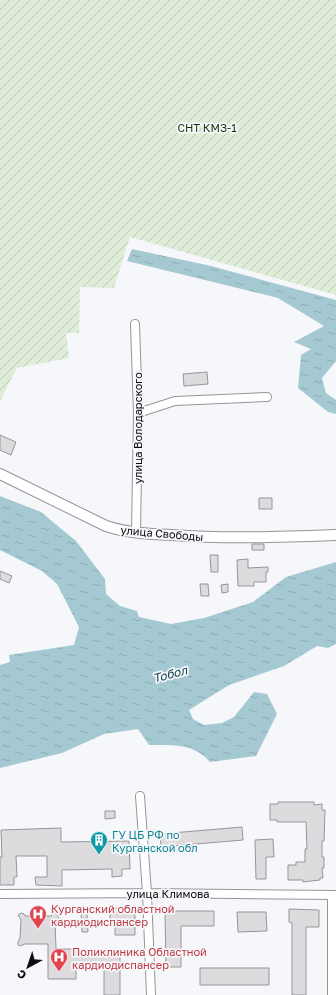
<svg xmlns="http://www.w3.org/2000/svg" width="336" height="995" viewBox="0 0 336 995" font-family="'Golos Text',sans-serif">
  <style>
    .garden { fill: url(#garden-furrows) }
    .water { fill: url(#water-ripples) }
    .building { fill: #dedbde; stroke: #979597 }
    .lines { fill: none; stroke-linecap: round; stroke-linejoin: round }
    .minor-casing { stroke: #949598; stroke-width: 10 }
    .tertiary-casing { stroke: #949598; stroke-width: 12 }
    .minor { stroke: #fff; stroke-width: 8 }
    .tertiary { stroke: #fff; stroke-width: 10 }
    .labels { text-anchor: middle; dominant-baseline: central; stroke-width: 3.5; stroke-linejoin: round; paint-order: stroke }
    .park-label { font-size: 11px; fill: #183008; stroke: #f6f7fa }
    .street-label { font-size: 11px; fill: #0c0d0d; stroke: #f6f7fa }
    .culture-label { font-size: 11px; fill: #0d838f; stroke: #f6f7fa; text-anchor: start }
    .health-label { font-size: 11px; fill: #be3a42; stroke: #f6f7fa; text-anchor: start }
    .water-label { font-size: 12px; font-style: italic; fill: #104550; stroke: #f6f7fa }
  </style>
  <defs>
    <pattern id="garden-furrows" width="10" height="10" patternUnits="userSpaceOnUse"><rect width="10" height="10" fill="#deecd8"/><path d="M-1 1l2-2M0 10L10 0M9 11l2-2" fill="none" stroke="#bdc9b8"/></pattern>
    <pattern id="water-ripples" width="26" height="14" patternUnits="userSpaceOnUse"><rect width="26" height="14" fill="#a4c9d2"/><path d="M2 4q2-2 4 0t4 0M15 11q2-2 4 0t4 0" fill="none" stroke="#8cabb3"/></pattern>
  </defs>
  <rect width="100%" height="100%" fill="#f6f7fa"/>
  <path class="garden" d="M0,0H336V295L130,237L114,288L80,287L79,333H66L69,358L17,368L0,401Z"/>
  <path class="water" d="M132,249L211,266L336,300V361L322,378L326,393L336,400V414L328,412L298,388L301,355L311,349L294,342L324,326L278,298L127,261Z
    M0,496L41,512L76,541L105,579L106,594L120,606L137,611L139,617L171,624L204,618L253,602L286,577L336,562V644L328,648L317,646L284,666L229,685L189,710L193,719L204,725L222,723L234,717L254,692L267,694L277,714L256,756L210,762C194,743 172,745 149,745L138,729L104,734L62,753L0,768V665L10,662L9,655L74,645L79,627L57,584L42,571L0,550Z"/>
  <path class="building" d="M207,372L208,384L184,386L183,374Z
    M0,435L16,442L11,455L0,450Z
    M259,498H272V509H259Z
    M252,544H264V550H252Z
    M210,555H218V572H211Z
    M248,559V568L268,567V572H266V582H254V586H238L237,560Z
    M0,571L12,576L9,583L0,579Z
    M200,584H208L209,596H201Z
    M228,584V592L222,593L221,585Z
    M278,802H314V805L322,804V810H325L324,841H322V857H324V868H322L323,878H320V880L303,882V880H288V865H296V862H305V849H307L306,822H277V820H270V804H278Z
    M105,811H115V818L105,819Z
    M242,827L243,840L161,847L160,834Z
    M61,828V842L129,841L130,869H122V876L112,877V869L62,870V886L36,885L35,877H47V856H16L17,877H14V885H0V857H2L1,830Z
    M273,839L274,857H266V879H256L255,840Z
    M110,908H135V935H115V924H113V920L110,919Z
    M289,909L319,910V927H306V995H292V923L289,922Z
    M173,911H214V926H181V967H166L165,913H173Z
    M237,912H266L267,931L238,932Z
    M21,913L24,914L25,916H51L54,913L57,914L59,918L55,920L56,949H77V956H104V953H120V995H104V964H76V979H48V944H25L20,946L18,945V942L20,938L21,920L18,915Z
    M81,913H87L88,932H82Z
    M200,968H269V985H200Z"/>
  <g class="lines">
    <g class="minor-casing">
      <path id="minor" d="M135,324L138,413L136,533
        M138,413L175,401L267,397
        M140,796L147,893L151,995
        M0,894L147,893L336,895
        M332,895V995"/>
    </g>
    <g class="tertiary-casing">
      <path id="tertiary" d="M0,474L106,526C127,533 149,534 172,535C226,539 281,537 336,535"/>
    </g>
    <use href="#minor" class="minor"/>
    <use href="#tertiary" class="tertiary"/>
  </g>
  <defs>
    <g id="building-pin" transform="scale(0.9)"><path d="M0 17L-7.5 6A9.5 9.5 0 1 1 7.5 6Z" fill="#0f9aa8" stroke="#f6f7fa"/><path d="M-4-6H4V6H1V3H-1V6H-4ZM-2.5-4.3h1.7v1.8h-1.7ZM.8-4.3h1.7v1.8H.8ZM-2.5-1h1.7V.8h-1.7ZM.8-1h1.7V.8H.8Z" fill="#fff"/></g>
    <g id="hospital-pin" transform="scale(0.9)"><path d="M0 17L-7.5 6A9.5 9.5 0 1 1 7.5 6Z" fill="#e0444e" stroke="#f6f7fa"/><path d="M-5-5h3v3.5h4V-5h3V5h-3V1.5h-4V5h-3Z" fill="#fff"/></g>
  </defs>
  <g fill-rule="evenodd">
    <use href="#building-pin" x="99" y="840"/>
    <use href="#hospital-pin" x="38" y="914"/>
    <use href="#hospital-pin" x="59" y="957"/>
  </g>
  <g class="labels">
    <g class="park-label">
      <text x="207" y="127">СНТ КМЗ-1</text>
    </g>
    <g class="street-label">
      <text transform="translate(137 428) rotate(-90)">улица Володарского</text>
      <text transform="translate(162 533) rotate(5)">улица Свободы</text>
      <text x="168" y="893">улица Климова</text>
    </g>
    <g class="culture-label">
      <text x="112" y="834">ГУ ЦБ РФ по<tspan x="112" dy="13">Курганской обл</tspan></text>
    </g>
    <g class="health-label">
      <text x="51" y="908">Курганский областной<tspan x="51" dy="13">кардиодиспансер</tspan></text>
      <text x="72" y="951">Поликлиника Областной<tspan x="72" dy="13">кардиодиспансер</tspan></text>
    </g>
    <g class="water-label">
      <text transform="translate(170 674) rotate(-15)">Тобол</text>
    </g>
  </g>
  <g transform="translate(28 967) rotate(220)" stroke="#f6f7fa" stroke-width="3" paint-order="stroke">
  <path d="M0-3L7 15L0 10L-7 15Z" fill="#0c0d0d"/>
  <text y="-6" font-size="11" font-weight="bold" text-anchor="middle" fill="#0c0d0d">С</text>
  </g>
</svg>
